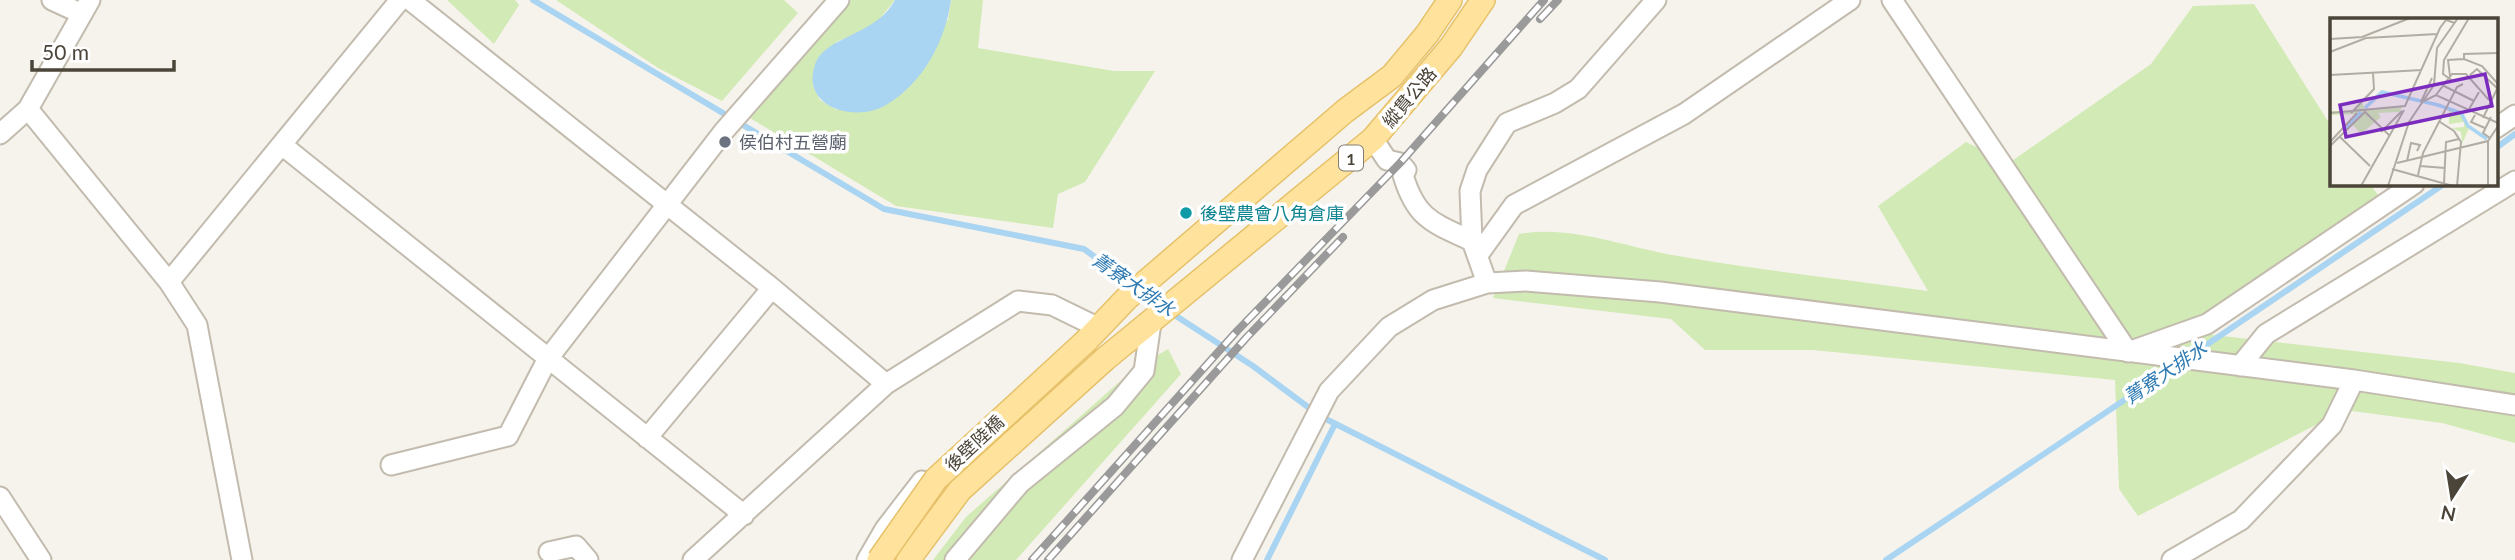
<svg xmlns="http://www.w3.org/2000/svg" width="2515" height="560" viewBox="0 0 2515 560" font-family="Lato,'Noto Sans TC',sans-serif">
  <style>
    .green { fill: #d2eab5 }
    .water { fill: #a9d4f2 }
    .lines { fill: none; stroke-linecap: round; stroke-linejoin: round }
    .stream { stroke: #a9d4f2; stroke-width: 6 }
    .minor-casing { stroke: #c2bbae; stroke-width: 23 }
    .major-casing { stroke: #e6c16a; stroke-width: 26 }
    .minor { stroke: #fff; stroke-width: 19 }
    .major { stroke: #ffe39c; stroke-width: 23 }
    .rail-casing { stroke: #9a9a9a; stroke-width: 8 }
    .rail { stroke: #fff; stroke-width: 5; stroke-dasharray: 16; stroke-linecap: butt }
    .major-bridge-casing { stroke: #e6c16a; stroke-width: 26; stroke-linecap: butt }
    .major-bridge { stroke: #ffe39c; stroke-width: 23 }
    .worship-dot { fill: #6b7280; stroke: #fff; stroke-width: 2.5 }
    .culture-dot { fill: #0f9aa8; stroke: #fff; stroke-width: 2.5 }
    .labels { text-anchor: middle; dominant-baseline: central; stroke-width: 7; stroke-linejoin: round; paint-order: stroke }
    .shield { fill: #fff; stroke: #817c74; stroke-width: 2 }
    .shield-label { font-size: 16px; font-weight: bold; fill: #4b4439 }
    .street-label { font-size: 18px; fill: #4b4439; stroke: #fff }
    .worship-label { font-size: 18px; fill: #5b616d; stroke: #fff; text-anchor: start }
    .culture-label { font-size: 18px; fill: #0d838f; stroke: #fff; text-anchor: start }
    .water-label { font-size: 19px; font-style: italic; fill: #2e7ab2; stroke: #fff }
    .inset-river { fill: none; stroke: #a9d4f2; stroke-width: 3.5 }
    .inset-road { fill: none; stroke: #b2ada4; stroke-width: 2 }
    .view { fill: #7b2cbf; fill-opacity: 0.15; stroke: #7b2cbf; stroke-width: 3.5 }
    .inset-edge { fill: none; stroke: #4b4439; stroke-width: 3.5 }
  </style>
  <rect width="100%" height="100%" fill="#f6f3ec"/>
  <path class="green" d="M447,0H515L519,5L494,44Z
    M556,0H784L798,13L722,101L658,68Z
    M851,0H895L874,26L836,42L813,86L820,100L837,110L948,20L951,0H983L978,48L1114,71H1155L1085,182L1058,194L1053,228L896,206L750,118Z
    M2254,4L2331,126V184H2370L2378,195L2196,333L2459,363L2515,373V443L2442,423L2345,410L2138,516L2119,489L2115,380L1813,350H1705L1671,319L1493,298L1519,234C1570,225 1622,246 1672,255C1757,270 1843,279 1928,291L1878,206L1966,142L2009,163L2151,64L2193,6Z
    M1168,349L1181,374L1016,560H933L966,517L1134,369Z"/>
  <path class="water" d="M895,0H951C945,42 923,83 886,105C857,123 800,108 815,65C824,36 876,36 895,0Z"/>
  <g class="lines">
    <path class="stream" d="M533,0L884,209L1084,249L1133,285
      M2496,148L2515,134
      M1142,292L1162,306
      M1170,312L1253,366L1320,416L1605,560
      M2193,354L2444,184
      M1267,560L1335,424
      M1886,560L2181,362"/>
    <g class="minor-casing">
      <path id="minor" d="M52,0L82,14
        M410,0L772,288L886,384L1018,301L1052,305L1097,327L1087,339
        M1892,0L2128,352L2207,324L2414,184
        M28,109L169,282L197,325L242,560
        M2496,128L2515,115
        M0,134L28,109L90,0
        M1373,139L1387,160L1400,163L1406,170L1403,175C1416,219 1433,223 1472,241L1487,283
        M282,145L744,515
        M1472,241L1470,191L1477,170L1507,123L1555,103L1578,89L1656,0
        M1478,255L1514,205L1684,114L1850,0
        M169,282L400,0
        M2240,366L2266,334L2515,181
        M647,438L772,288
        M391,465L508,436L547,360L724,131L839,0
        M0,497L41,560
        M549,552L576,546L588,560
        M693,560L886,384
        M867,560L885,529L922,481
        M955,560L1020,483L1115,406L1144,371L1151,323
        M1242,560L1329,391L1389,327L1433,300L1487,283L1526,281L1660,292L2354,380L2515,405
        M2172,560L2241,520L2332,425L2354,380"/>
    </g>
    <g class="major-casing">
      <path id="major" d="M1086,341L1126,299L1345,111L1392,76L1427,34L1450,0
        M908,560L960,490L1105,359L1373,139L1451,47L1483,0"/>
    </g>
    <use href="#minor" class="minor"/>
    <use href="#major" class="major"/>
    <g class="rail-casing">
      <path id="rail" d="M1540,19L1558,0
        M1032,560L1237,331L1400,163L1544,0
        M1048,560L1247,337L1343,237"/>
    </g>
    <use href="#rail" class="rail"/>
    <g class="major-bridge-casing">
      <path id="major-bridge" d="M879,560L936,479L1086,341"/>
    </g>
    <use href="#major-bridge" class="major-bridge"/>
  </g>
  <circle class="worship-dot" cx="725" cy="142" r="7"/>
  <circle class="culture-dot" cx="1186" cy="213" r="7"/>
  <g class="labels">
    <rect class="shield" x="1339" y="145.5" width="24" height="25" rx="5"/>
    <g class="shield-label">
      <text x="1351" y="158">1</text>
    </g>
    <g class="street-label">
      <text transform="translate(1409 97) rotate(-50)">縱貫公路</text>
      <text transform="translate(974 443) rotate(-43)">後壁陸橋</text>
    </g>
    <g class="worship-label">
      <text x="739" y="142">侯伯村五營廟</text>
    </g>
    <g class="culture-label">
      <text x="1200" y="213">後壁農會八角倉庫</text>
    </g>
    <g class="water-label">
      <text transform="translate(1134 284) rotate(35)">菁寮大排水</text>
      <text transform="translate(2165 372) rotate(-34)">菁寮大排水</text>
    </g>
  </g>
  <g transform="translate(2330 18)">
    <rect width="168" height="168" fill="#f6f3ec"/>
    <path d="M32,84L35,92L72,89L70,94L48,95L51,99L31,116L22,106L30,96L0,97V93H21ZM119,91L131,95L139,110L132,126L131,114L122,110L134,109V104L119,106Z" fill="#d2eab5"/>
    <path class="inset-river" d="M35,90L52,74L108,87L131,95L138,108L157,121M15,111L31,94"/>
    <path class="inset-road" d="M0,21L32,19L80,0M0,34L36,20L107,16M134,41V36L168,35M0,57L92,52M140,57L147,51L167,70M120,58L118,42L134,41L152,48L168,66M123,63L113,56L114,42L139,0M112,67L144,83M106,77L122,56H136L159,82M94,83L106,77L168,105M91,84L102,60M138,93L149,74M0,95L75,88L110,10L116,2L125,5M21,95L44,71L43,55M145,97L141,104L155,110M153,100L167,71M110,104L124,113L131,124L127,168M51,114L72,93M9,118L40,148M160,120L153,115L161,99M0,124L27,95M0,128L35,94L60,118M77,143L81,125L90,127L87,133M67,145L158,123L168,108M90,148L115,150M62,151L123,168M88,157L93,135L127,69L133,66M114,165L116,124L129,121M31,168L74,92M58,168L79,104L104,67L107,30L128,0M158,168V123"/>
    <path class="view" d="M155,56L162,88L16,119L10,87Z"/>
    <rect width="168" height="168" class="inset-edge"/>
  </g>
  <g transform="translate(2452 497) rotate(192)" stroke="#ffffff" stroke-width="5" paint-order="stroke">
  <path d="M0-5L12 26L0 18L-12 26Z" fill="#4b4439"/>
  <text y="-10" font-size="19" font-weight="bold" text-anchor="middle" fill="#4b4439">N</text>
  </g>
  <path d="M32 60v10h142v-10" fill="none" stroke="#4b4439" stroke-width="3.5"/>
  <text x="42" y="60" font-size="21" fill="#4b4439" stroke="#ffffff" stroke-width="5" paint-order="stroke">50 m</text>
</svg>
